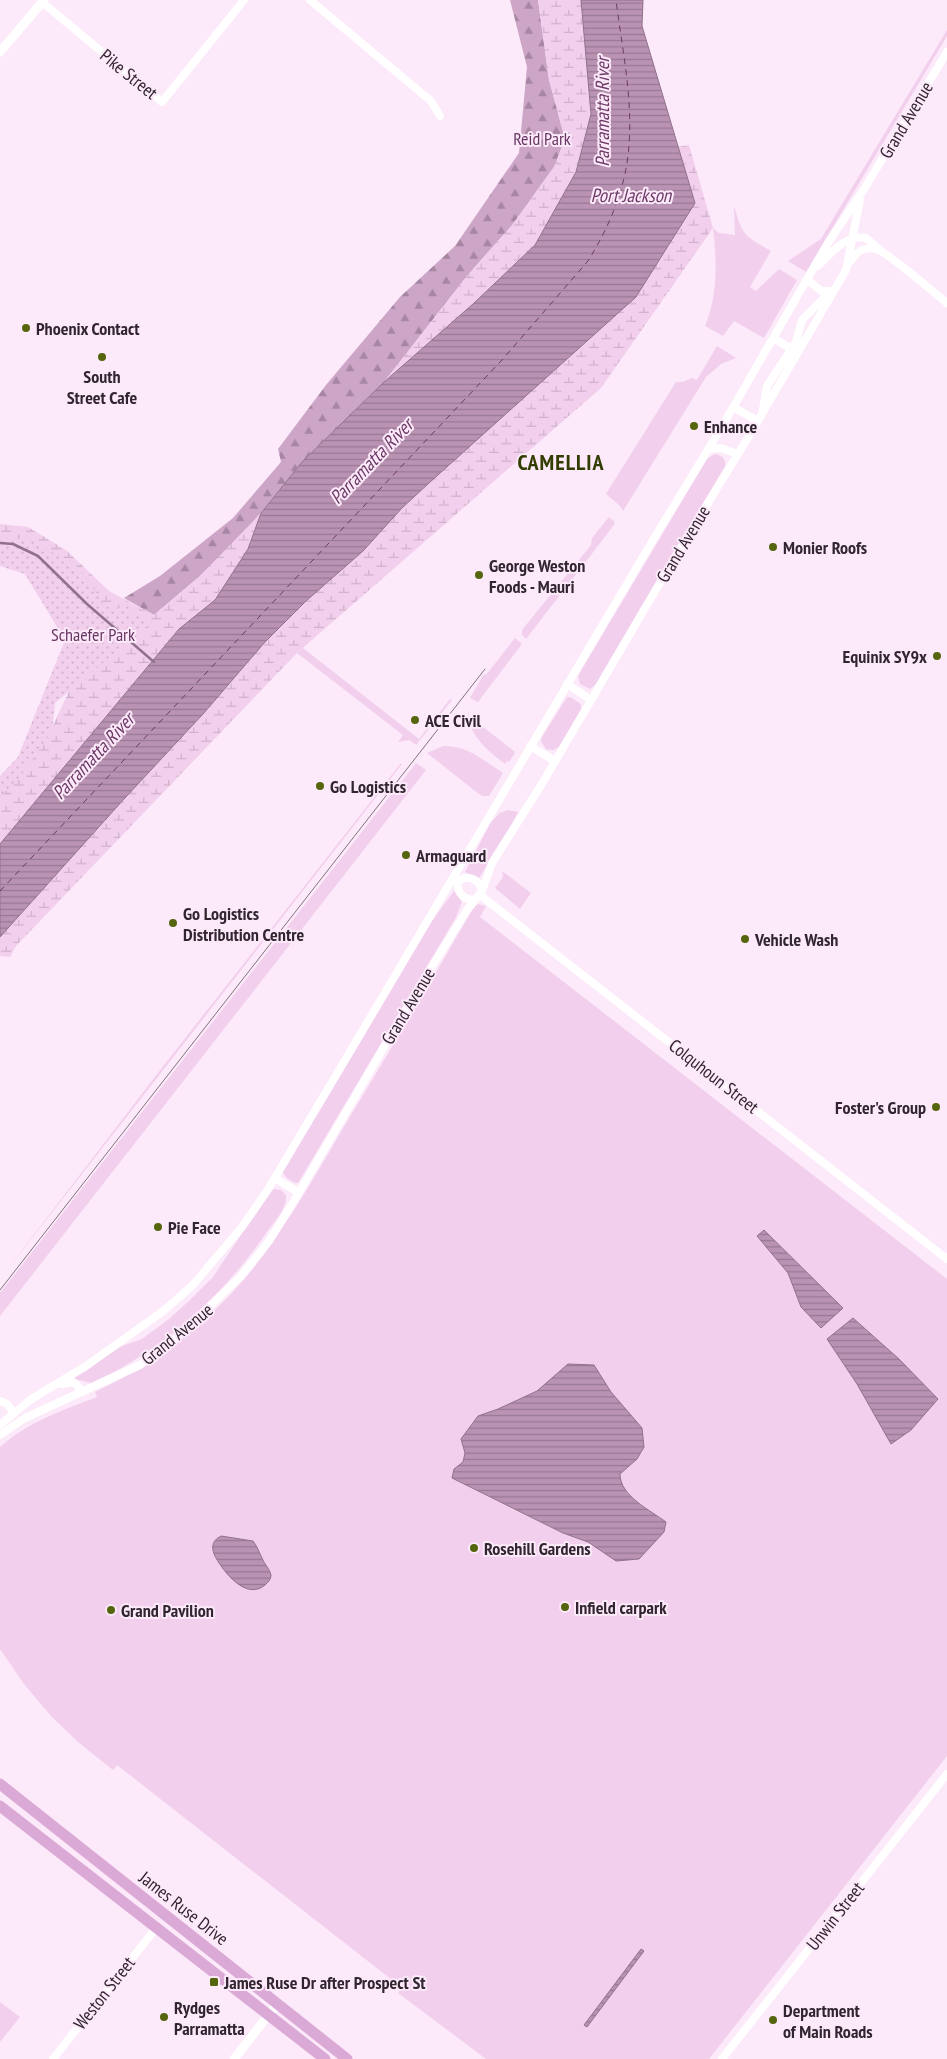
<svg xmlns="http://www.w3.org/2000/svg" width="947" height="2059" viewBox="0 0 947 2059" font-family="'PT Sans Narrow',sans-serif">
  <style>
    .grass { fill: #f2cfed }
    .forest { fill: url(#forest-firs) }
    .wetland { fill: url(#wetland-marsh) }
    .park { fill: url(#park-dots) }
    .water { fill: url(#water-rules); stroke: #91728c }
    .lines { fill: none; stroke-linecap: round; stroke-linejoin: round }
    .stream { stroke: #91728c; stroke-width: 2.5 }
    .ferry { stroke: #6c3a67; stroke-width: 1; stroke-dasharray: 6 5; stroke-linecap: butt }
    .minor { stroke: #fff; stroke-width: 8 }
    .tertiary { stroke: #fff; stroke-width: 9 }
    .primary { stroke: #dba9d6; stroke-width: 11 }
    .tram { stroke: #81737f; stroke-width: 1 }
    .poi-dot { fill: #54650d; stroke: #fce9f9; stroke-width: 2 }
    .labels { text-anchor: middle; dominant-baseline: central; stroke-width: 4; stroke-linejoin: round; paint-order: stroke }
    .street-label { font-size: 18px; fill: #312630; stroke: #fce9f9 }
    .park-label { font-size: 18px; fill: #683663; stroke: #fce9f9 }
    .poi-label { font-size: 18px; font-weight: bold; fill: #312630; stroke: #fce9f9; text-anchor: start }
    .water-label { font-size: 19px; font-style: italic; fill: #6c3a67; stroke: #fce9f9 }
    .district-label { font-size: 22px; font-weight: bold; letter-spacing: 1px; fill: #323d01; stroke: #fce9f9 }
  </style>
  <defs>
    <pattern id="forest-firs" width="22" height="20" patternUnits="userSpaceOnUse" patternTransform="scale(1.25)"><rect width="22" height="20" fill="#cca5c7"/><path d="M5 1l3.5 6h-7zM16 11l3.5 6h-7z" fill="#a686a2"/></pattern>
    <pattern id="wetland-marsh" width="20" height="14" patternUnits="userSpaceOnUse" patternTransform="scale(1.25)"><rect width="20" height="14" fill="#f2cfed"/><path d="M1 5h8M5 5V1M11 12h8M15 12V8" fill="none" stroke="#d0b2cc"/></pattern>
    <pattern id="park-dots" width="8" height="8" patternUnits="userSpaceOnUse" patternTransform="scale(1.25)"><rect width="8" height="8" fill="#f2cfed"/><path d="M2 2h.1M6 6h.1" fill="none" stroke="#d0b2cc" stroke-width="1.8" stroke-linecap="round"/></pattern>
    <pattern id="water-rules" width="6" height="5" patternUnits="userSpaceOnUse" patternTransform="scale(1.25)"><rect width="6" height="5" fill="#ba93b4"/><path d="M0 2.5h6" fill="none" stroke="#987893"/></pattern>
  </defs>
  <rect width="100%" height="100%" fill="#fce9f9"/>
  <path class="grass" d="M947,30V36L806,272L788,261L821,239Z
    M734,206C743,237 744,235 771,251L750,287L756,291L779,269L797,280L764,338L734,321L723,336L705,326C718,295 717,261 713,228L719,233L735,235Z
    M717,346L736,358L721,364L706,377L623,511L619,505L606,494L676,382H683L692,378L697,380Z
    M715,454C722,455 726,459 725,466L596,684L590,689L580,684L578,676L707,459Z
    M609,517L615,522L614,525L526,639L522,635V630L587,550L591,545L592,538Z
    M515,638L522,644L478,702L470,698L484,674L486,675Z
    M303,648L419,739L450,699L452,700L416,745L409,740L398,742L403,735L297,653Z
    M567,697H570L581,704V710L559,747L553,750L546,749L541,741L542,737Z
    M468,709L469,716L514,751L515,753L509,762L507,761L505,764C487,750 467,734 468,709Z
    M443,746C467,745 483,760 503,773L489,796H483L479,794L427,753Z
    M401,763L402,764L0,1279L161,1069Z
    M416,763L426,770L0,1316V1293Z
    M508,810L518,812L508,833L479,878L465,872L491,822L500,813Z
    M502,871L531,893L520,909L495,888L503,877Z
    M454,891L462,902L455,919L298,1183C292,1183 284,1177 283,1171L429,925Z
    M478,904L486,906L480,917L947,1279V1756L709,2059H486L398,1993L401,1987L117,1765L113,1770L78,1742L51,1716L24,1684L0,1649V1447C28,1422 63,1410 97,1397L95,1392C166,1359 230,1306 274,1240C302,1200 326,1157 351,1115C393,1046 434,976 474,907Z
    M274,1189L281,1190L286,1195C287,1208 276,1219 269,1229C226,1293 162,1352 91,1383L72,1378L73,1376L122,1346L142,1339L169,1319L190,1300L213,1277L269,1193Z
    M0,2002L20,2017L0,2042Z"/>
  <path class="forest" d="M510,0H538L549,80L565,139L554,167L513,224L467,276L384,382L302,462L249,527L200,576L154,615L124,598L160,576L233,518L281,462L278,449L326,385L400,297L455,246L519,153L527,67Z"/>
  <path class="wetland" d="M538,0H581L591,113L576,172L535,245L473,304L384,382L467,276L513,224L554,167L565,139L549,80Z
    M689,145L713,228L601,388L297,653L16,946L10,957L0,956V937L124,799L203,714L265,642L306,601L363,551L402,508L429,483L695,203L677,147Z
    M261,513L248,549L215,600L179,629L0,844V796L21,773L47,738L70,689L76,650L35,575L0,559V524L28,527L66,550L109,591L154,615L200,576Z"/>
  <path class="park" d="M0,538L33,539L85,575L105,607L122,608L128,605L130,613L153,621L55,703L52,731L20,777L0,797V776L18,757L65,640L25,574L0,566Z"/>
  <path class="water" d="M581,0H643L642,26L695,203L636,297L429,483L402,508L363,551L306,601L265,642L203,714L124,799L0,937V844L179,629L215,600L248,549L261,513L302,462L384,382L473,304L535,245L576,172L591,114Z
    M764,1230L843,1308L821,1328L801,1307L788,1273L757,1236Z
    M853,1318L899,1359L938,1399L911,1430L891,1444L857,1384L827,1339Z
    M568,1364L594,1365L611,1392L642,1428L644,1447L637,1459L620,1474C620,1496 650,1510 666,1522L664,1532L639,1559L616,1561L588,1542L563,1533L452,1478L454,1469L463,1462L465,1453L461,1439L478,1416L498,1409L537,1391Z
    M221,1536L253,1541C257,1546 259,1552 262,1558C264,1564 270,1569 271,1575C271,1580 268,1582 265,1585C246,1601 224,1572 216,1558C211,1549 211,1541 221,1536Z
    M641,1949L644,1951L587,2027L584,2025Z"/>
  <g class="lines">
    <path class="stream" d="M0,543L13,544L38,556L87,604L154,662"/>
    <path class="ferry" d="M0,891L502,360L588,261C604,235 617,208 624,178C638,120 623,57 616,0"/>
    <path class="minor" d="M310,0L431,101L440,116
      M42,2L162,102L244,0
      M851,261C857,251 864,246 876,249C888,252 934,293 947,303
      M818,266C831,253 846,234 866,238L880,250
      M807,279L821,291H831
      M773,338L795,351
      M733,407L758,421
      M763,410L767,386L796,342L802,320L829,293
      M709,449L721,448L738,454
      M567,684L591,700
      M530,746L555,761
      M464,878C473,877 480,882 482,891L476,899C464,902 458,893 457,882Z
      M482,891L492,863L543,782L678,552L752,431L846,270L860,200
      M480,895L947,1259
      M275,1178L299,1193
      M62,1384L73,1382L78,1386L81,1392
      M0,1401L7,1404L14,1413
      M0,1425L30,1400L86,1366L162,1312L192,1286L242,1227L267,1191L338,1072L653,540L720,430L828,243L864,189L947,52
      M0,1435L25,1418L140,1365L178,1337L242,1275L269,1241L294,1201L415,994L467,910L476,899
      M53,2059L156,1928
      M722,2059L947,1774"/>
    <path class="tertiary" d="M0,52L44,0
      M234,2059L277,2004"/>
    <path class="primary" d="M0,1784L347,2059
      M0,1806L325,2059"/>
    <path class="tram" d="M0,1290L485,669"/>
  </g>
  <g class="poi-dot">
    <circle cx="26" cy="328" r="5"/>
    <circle cx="102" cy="357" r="5"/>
    <circle cx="694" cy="426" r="5"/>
    <circle cx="773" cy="547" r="5"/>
    <circle cx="479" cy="575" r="5"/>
    <circle cx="937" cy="656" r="5"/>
    <circle cx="415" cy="720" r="5"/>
    <circle cx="320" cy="786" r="5"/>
    <circle cx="406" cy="855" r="5"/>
    <circle cx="173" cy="923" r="5"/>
    <circle cx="745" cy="939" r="5"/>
    <circle cx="936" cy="1107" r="5"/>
    <circle cx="158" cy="1227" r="5"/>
    <circle cx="474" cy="1548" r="5"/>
    <circle cx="565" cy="1607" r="5"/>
    <circle cx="111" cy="1610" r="5"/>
    <rect x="209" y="1977" width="10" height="10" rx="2.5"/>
    <circle cx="164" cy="2017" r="5"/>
    <circle cx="773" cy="2020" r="5"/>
  </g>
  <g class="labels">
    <g class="street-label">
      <text transform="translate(129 74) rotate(39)">Pike Street</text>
      <text transform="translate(906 120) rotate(-59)">Grand Avenue</text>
      <text transform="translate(683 544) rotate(-59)">Grand Avenue</text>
      <text transform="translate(408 1006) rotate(-59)">Grand Avenue</text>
      <text transform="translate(714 1076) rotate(38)">Colquhoun Street</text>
      <text transform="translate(177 1334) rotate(-39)">Grand Avenue</text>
      <text transform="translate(184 1908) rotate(38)">James Ruse Drive</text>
      <text transform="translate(835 1916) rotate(-52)">Unwin Street</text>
      <text transform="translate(104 1993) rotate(-52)">Weston Street</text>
    </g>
    <g class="park-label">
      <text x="542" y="138">Reid Park</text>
      <text x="93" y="634">Schaefer Park</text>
    </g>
    <g class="poi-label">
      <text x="36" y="328">Phoenix Contact</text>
      <text x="102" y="376" text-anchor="middle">South<tspan x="102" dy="21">Street Cafe</tspan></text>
      <text x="704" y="426">Enhance</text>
      <text x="783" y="547">Monier Roofs</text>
      <text x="489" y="565">George Weston<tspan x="489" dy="21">Foods - Mauri</tspan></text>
      <text x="927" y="656" text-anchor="end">Equinix SY9x</text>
      <text x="425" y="720">ACE Civil</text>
      <text x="330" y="786">Go Logistics</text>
      <text x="416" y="855">Armaguard</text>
      <text x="183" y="913">Go Logistics<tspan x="183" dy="21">Distribution Centre</tspan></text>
      <text x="755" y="939">Vehicle Wash</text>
      <text x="926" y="1107" text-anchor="end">Foster's Group</text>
      <text x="168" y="1227">Pie Face</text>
      <text x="484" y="1548">Rosehill Gardens</text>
      <text x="575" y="1607">Infield carpark</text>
      <text x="121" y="1610">Grand Pavilion</text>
      <text x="224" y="1982">James Ruse Dr after Prospect St</text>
      <text x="174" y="2007">Rydges<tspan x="174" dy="21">Parramatta</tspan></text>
      <text x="783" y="2010">Department<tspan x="783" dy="21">of Main Roads</tspan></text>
    </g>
    <g class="water-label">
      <text transform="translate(602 112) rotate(-90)">Parramatta River</text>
      <text x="631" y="195">Port Jackson</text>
      <text transform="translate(371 461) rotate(-46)">Parramatta River</text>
      <text transform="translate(93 756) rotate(-47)">Parramatta River</text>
    </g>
    <g class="district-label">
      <text x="561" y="462">CAMELLIA</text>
    </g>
  </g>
</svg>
